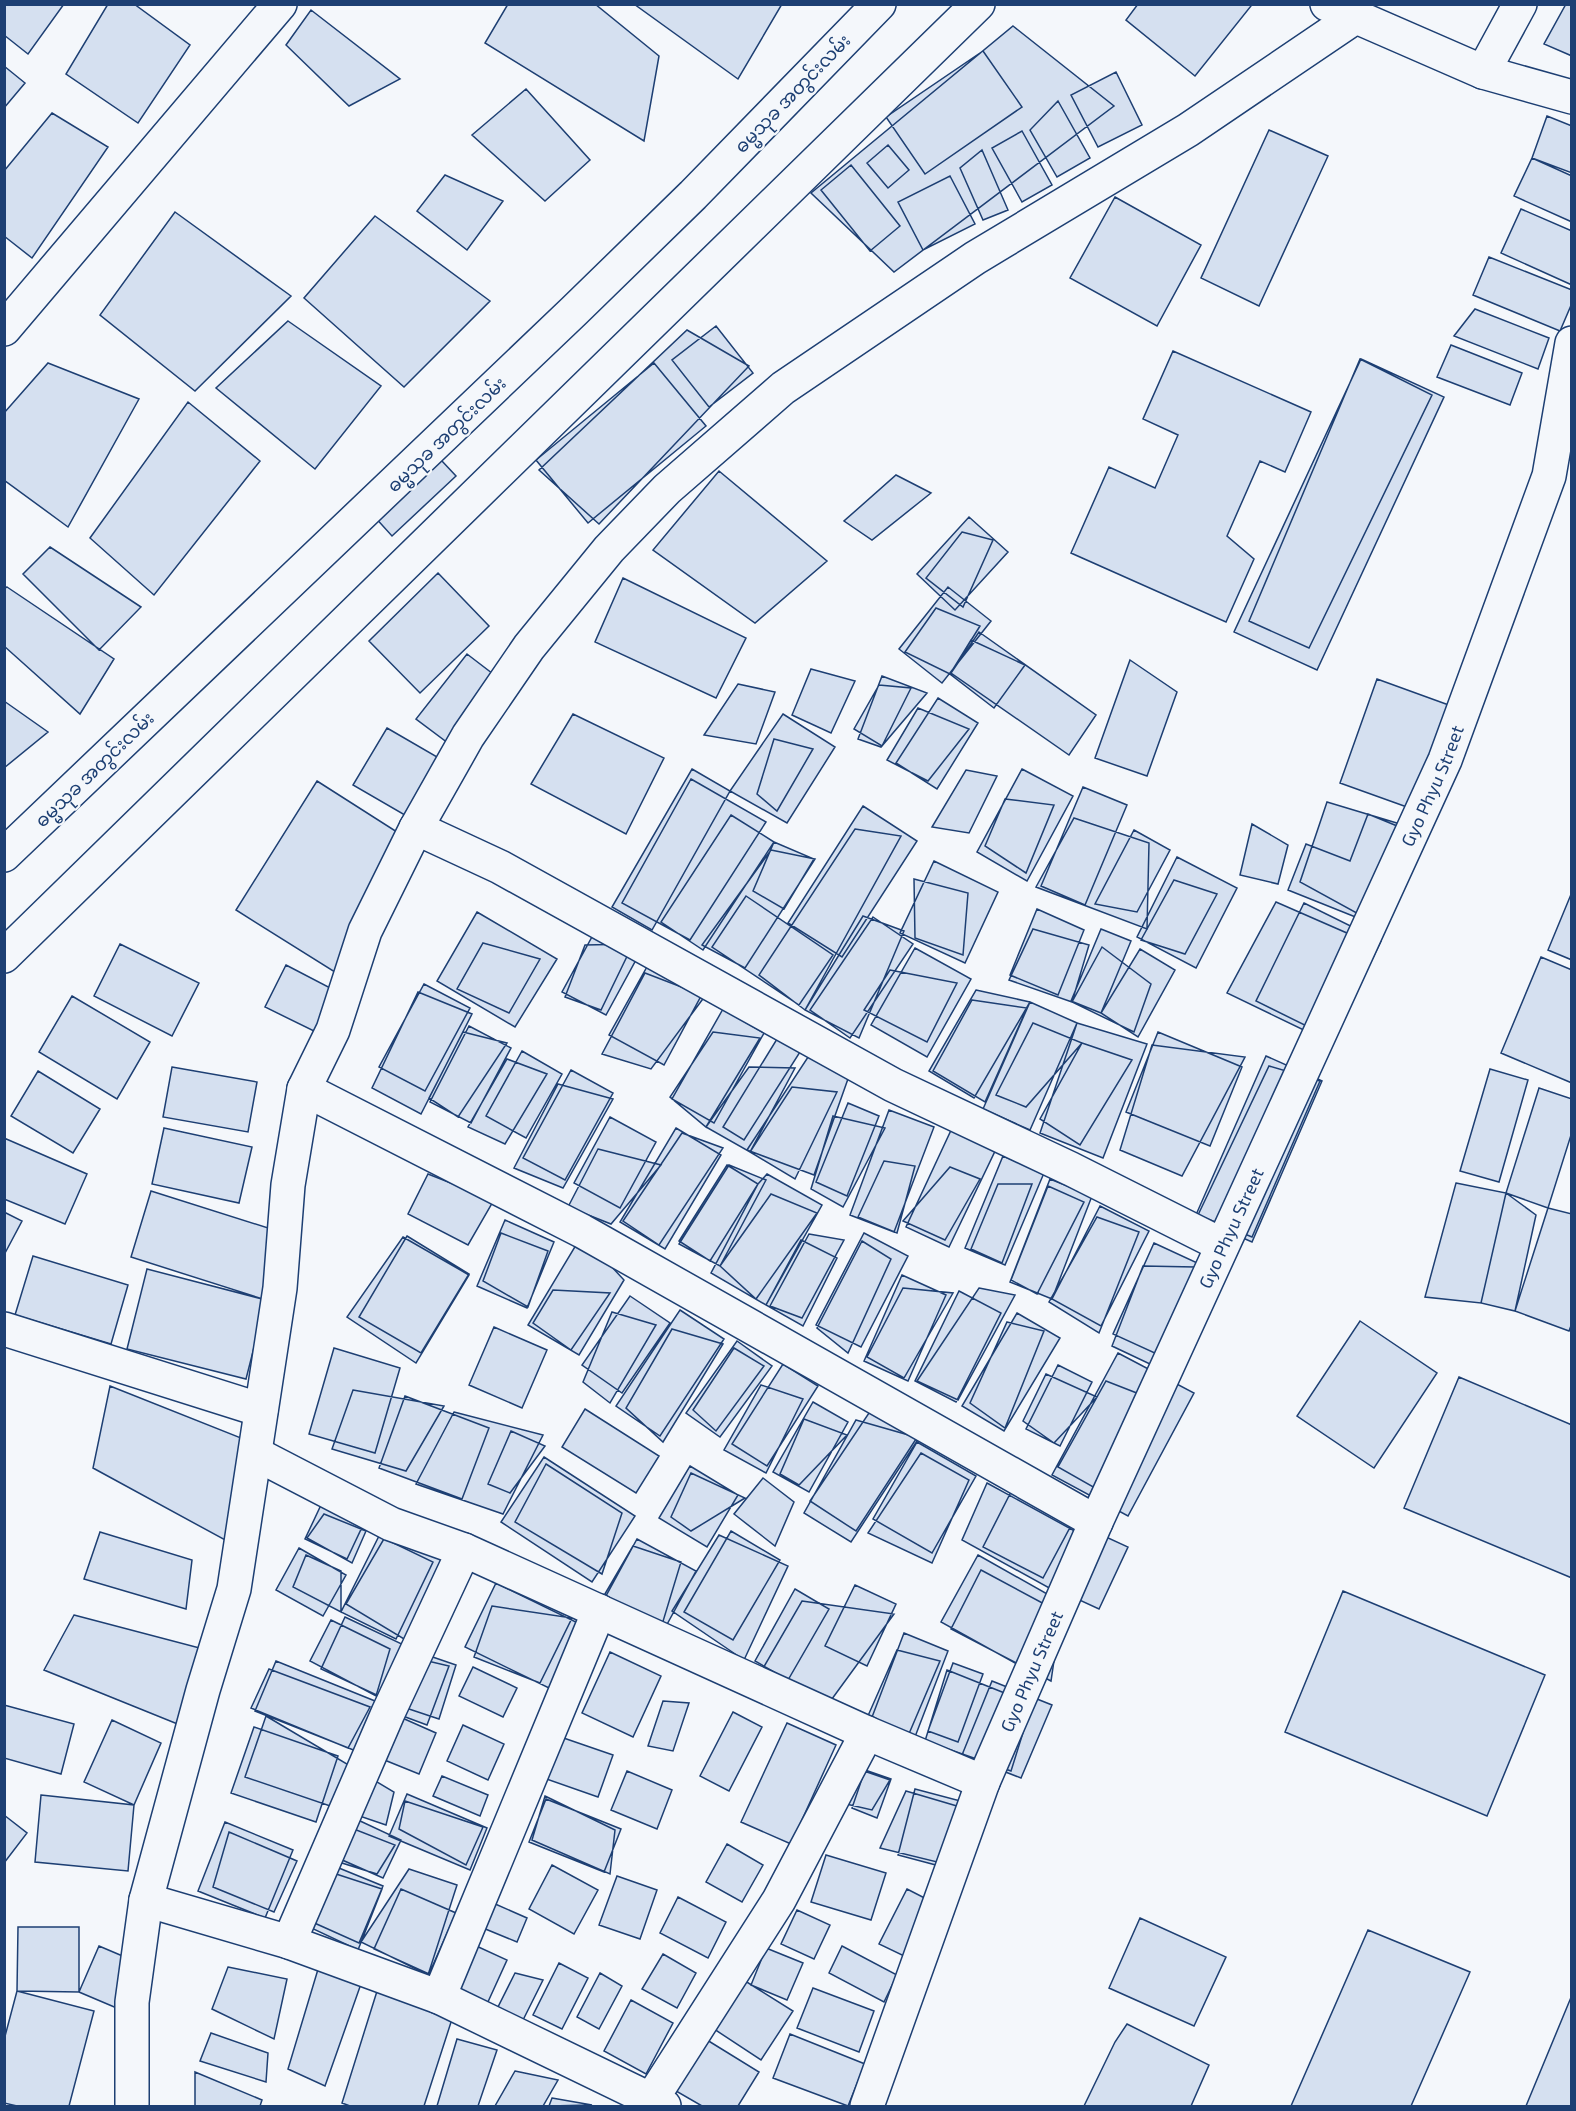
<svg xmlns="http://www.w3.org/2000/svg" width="1576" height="2111" viewBox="0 0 1576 2111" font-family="'Exo 2','Noto Sans Myanmar',sans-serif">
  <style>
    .building { fill: #d5e0f0; stroke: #1d3f73; stroke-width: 1.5 }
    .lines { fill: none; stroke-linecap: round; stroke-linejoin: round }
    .minor-casing { stroke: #1d3f73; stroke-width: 36 }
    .minor { stroke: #f4f7fb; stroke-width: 33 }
    .labels { text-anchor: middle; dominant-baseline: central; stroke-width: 4.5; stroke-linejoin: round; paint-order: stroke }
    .street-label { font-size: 18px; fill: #1d3f73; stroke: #f4f7fb }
  </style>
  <rect width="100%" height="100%" fill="#f4f7fb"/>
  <path class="building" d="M4,4H64L28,54L4,35Z
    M108,4H134L190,45L138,123L66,74Z
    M508,4H595L659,56L644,141L485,43Z
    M634,4H782L738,79Z
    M1138,4H1250L1251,6L1195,76L1126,20Z
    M1566,4H1572V56L1544,44Z
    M311,10L400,79L349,106L286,45Z
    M1013,26L1114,106L894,272L811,193Z
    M983,51L1022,107L925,174L886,117Z
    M4,66L25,83L4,108Z
    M1116,72L1142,125L1098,147L1071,95Z
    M526,89L590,160L545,201L472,135Z
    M1058,101L1090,158L1057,177L1030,130Z
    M52,113L108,147L32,258L4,236V171Z
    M1547,116L1572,126V173L1532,158Z
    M1269,130L1328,156L1259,306L1201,278Z
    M1022,131L1052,185L1022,202L992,148Z
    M888,145L909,170L888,188L867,163Z
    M982,150L1008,210L983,220L960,168Z
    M1532,158L1572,176V222L1514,196Z
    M851,165L900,226L870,251L821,190Z
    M445,175L503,201L467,250L417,211Z
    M950,176L975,224L923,250L898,202Z
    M1115,197L1201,245L1157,326L1070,278Z
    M1521,209L1572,231V285L1501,253Z
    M175,212L291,296L195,391L100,315Z
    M375,216L490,301L404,387L304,298Z
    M1489,257L1572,290V303L1560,331L1473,295Z
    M1475,309L1549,338L1538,369L1454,336Z
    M288,321L381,386L315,469L216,388Z
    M716,326L753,373L709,407L672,360Z
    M687,330L749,366L599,524L539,470Z
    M1451,345L1522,373L1510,405L1437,377Z
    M1173,351L1311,412L1285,472L1260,461L1227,536L1254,559L1226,622L1071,553L1109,467L1155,488L1178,435L1143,419Z
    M1360,359L1432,395L1309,648L1249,621Z
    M1361,359L1444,397L1317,670L1234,632Z
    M48,363L139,399L68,527L4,480V413Z
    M654,363L706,426L588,523L536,460Z
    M188,402L260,461L154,595L90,538Z
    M427,445L456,476L392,536L363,504Z
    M719,471L827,561L755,623L653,550Z
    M896,475L931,493L872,540L844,521Z
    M969,517L1008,552L955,610L917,574Z
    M962,532L993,540L963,607L926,578Z
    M50,547L141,607L99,650L23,574Z
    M438,573L489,626L420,693L369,641Z
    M623,578L746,638L716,698L595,642Z
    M7,587L114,659L80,714L4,646V589Z
    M948,587L991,621L942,683L899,649Z
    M936,608L980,626L950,674L905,652Z
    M979,632L1096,715L1069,755L951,673Z
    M971,640L1025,665L994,708L950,674Z
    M467,654L510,687L460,752L416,719Z
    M1130,660L1177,692L1147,776L1095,758Z
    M811,669L855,681L831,733L792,715Z
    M882,676L927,693L881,747L858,739Z
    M1377,679L1468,712L1432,816L1340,783Z
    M738,684L775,692L756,744L704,735Z
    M879,685L911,688L882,746L854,729Z
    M938,698L978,723L937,789L896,763Z
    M4,701L48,732L4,768Z
    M918,708L969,729L928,781L887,760Z
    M573,714L664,758L626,834L531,784Z
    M783,714L835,747L787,823L730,791Z
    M387,728L456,768L422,825L353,785Z
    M774,739L813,749L777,811L757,794Z
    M692,769L730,791L652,930L612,907Z
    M1022,769L1073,796L1027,881L977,852Z
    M966,770L997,776L969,833L932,827Z
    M691,779L766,822L690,940L622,903Z
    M317,781L419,846L338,974L236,910Z
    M1083,787L1127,805L1085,905L1041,886Z
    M1005,799L1054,805L1026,873L985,846Z
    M1327,802L1420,830L1373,922L1300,882Z
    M863,806L917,841L842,957L788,923Z
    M1368,814L1419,835L1383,928L1288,890L1306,844L1350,861Z
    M731,815L774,842L703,950L661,922Z
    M1074,818L1149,843L1147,929L1036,887Z
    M1252,824L1288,845L1278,884L1240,875Z
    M855,829L901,836L805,1010L759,975Z
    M1134,830L1170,850L1137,912L1095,904Z
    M774,842L814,859L784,909L753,891Z
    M771,850L815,859L745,968L702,945Z
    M1177,857L1237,888L1196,968L1137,937Z
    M934,861L998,892L965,963L900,933Z
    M914,879L968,893L963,955L915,938Z
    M1174,880L1217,894L1185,954L1141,940Z
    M1572,892V960L1548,950Z
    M746,896L833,955L799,1005L712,947Z
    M1276,902L1356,937L1312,1034L1227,993Z
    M1304,903L1381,941L1333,1039L1256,1001Z
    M1037,909L1084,930L1058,995L1010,975Z
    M477,912L557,959L515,1027L437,981Z
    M863,916L904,931L859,1038L805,1010Z
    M873,917L913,944L850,1038L810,1010Z
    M1033,929L1089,945L1072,1002L1009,980Z
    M1101,929L1131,941L1101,1013L1071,1001Z
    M593,935L637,958L606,1015L562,992Z
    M483,943L540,959L509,1013L457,989Z
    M120,944L199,983L172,1036L94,996Z
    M633,944L601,1010L565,997L585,945Z
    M1102,947L1151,984L1134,1032L1072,1002Z
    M915,948L971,979L927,1057L871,1025Z
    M1140,949L1175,970L1138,1037L1101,1013Z
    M1541,957L1572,970V1083L1501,1053Z
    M286,965L338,992L318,1033L265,1007Z
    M648,965L701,996L664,1065L609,1035Z
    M890,970L957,983L927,1042L864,1010Z
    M645,973L705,996L651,1069L602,1054Z
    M424,984L470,1008L425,1091L379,1067Z
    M976,990L1030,1002L974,1098L929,1071Z
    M418,992L472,1014L421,1114L372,1088Z
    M72,996L150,1042L117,1099L39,1052Z
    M972,1000L1027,1008L985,1102L933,1071Z
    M1030,1002L1077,1023L1030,1130L983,1109Z
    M723,1009L764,1033L714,1123L672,1099Z
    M1033,1023L1082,1043L1026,1107L996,1095Z
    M1077,1023L1147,1044L1103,1158L1040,1133Z
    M469,1026L511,1048L471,1123L430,1102Z
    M463,1032L507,1043L458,1117L429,1098Z
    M713,1032L760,1038L706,1127L670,1097Z
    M1158,1032L1242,1067L1210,1146L1126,1112Z
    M777,1039L800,1052L744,1140L723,1127Z
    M1082,1043L1132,1060L1080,1145L1040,1119Z
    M1152,1045L1245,1057L1182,1176L1120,1150Z
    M522,1051L562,1074L526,1138L486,1116Z
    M812,1051L849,1076L814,1175L747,1150Z
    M1266,1056L1322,1081L1252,1242L1195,1217Z
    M507,1059L547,1074L505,1144L468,1127Z
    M1269,1066L1320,1081L1252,1237L1198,1215Z
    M172,1067L257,1082L248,1132L163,1117Z
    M749,1067L795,1068L750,1152L706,1127Z
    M1490,1069L1528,1080L1499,1182L1460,1171Z
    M571,1070L613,1093L565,1180L523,1158Z
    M38,1071L100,1109L73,1153L11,1116Z
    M558,1084L613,1099L563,1188L514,1168Z
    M792,1087L837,1092L795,1179L750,1152Z
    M1539,1088L1572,1099V1132L1548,1208L1506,1193Z
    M848,1103L879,1116L847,1196L816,1182Z
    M889,1110L934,1127L894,1232L850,1215Z
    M833,1116L885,1128L843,1207L811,1189Z
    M610,1117L656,1142L620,1208L574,1183Z
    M953,1126L997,1147L949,1247L906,1227Z
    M164,1128L252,1147L239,1203L152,1184Z
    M676,1128L721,1155L665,1249L620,1222Z
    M682,1133L723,1148L659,1245L623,1221Z
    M4,1138L87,1174L65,1224L4,1199Z
    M598,1149L661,1165L611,1224L568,1207Z
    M1003,1156L1044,1173L1005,1265L965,1248Z
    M884,1161L915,1166L897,1233L858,1217Z
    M727,1165L758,1184L710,1261L679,1241Z
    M729,1165L766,1180L720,1266L679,1244Z
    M950,1167L980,1179L945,1240L903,1221Z
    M428,1174L494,1200L468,1245L408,1214Z
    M767,1174L822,1205L766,1305L711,1273L758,1184Z
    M1050,1179L1092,1196L1052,1299L1010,1282Z
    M1456,1183L1506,1193L1481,1303L1425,1297Z
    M998,1184H1032L1002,1263L971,1249Z
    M1048,1186L1084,1202L1037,1294L1011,1280Z
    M151,1191L287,1234L266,1300L131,1257Z
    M1506,1193L1536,1215L1515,1311L1481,1303Z
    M771,1194L817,1213L756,1299L720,1266Z
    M1100,1206L1149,1231L1101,1326L1052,1299Z
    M1548,1208L1572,1214V1323L1569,1331L1515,1311Z
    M4,1212L22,1221L4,1255Z
    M1097,1217L1139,1232L1099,1333L1049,1302Z
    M505,1220L554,1242L527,1308L477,1286Z
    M501,1233L548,1251L528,1307L483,1281Z
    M864,1233L908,1256L861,1347L816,1325Z
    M809,1234L844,1240L802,1318L770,1306Z
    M582,1235L624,1280L579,1355L528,1325Z
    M407,1236L469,1274L421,1353L359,1317Z
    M403,1237L469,1275L416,1363L347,1317Z
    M801,1240L837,1258L803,1326L766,1305Z
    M862,1241L891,1259L848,1353L817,1328Z
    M1154,1243L1221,1274L1181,1365L1113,1334Z
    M33,1256L128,1285L111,1344L15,1315Z
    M1143,1266L1195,1267L1152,1365L1112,1346Z
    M147,1269L266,1300L246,1379L127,1349Z
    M902,1275L946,1295L908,1381L864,1361Z
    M903,1288L953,1293L904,1378L867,1357Z
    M979,1288L1015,1295L958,1400L917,1381Z
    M553,1290L610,1293L571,1350L533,1323Z
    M959,1291L1001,1313L956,1402L915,1381Z
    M630,1296L670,1323L622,1393L582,1365Z
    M680,1310L724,1339L660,1436L616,1406Z
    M612,1312L656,1325L610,1403L583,1382Z
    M1017,1313L1060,1338L1004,1431L962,1406Z
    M1360,1321L1437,1373L1374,1468L1297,1416Z
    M1007,1322L1044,1331L1005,1428L970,1403Z
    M494,1327L547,1350L522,1408L469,1385Z
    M672,1329L723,1344L663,1442L626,1408Z
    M737,1341L772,1366L720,1437L686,1413Z
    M334,1348L400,1368L375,1453L309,1434Z
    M734,1348L764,1366L716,1431L693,1410Z
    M1118,1353L1194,1393L1128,1516L1052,1475Z
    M783,1364L818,1386L767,1466L732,1444Z
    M1058,1365L1092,1382L1060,1446L1026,1429Z
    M1046,1374L1097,1397L1054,1443L1023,1421Z
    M1459,1377L1572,1425V1578L1404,1508Z
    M1106,1381L1147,1397L1109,1496L1058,1467Z
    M761,1385L803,1399L766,1473L724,1450Z
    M110,1386L266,1448L238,1547L93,1468Z
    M353,1390L444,1406L406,1471L332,1449Z
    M405,1396L489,1428L462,1499L379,1468Z
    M813,1402L848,1422L809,1492L773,1472Z
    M875,1404L920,1433L856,1531L810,1501Z
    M585,1409L659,1456L636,1493L562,1447Z
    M454,1412L543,1435L503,1514L416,1484Z
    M804,1419L847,1435L799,1485L780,1474Z
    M856,1420L919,1438L851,1542L804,1513Z
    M511,1431L545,1446L510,1493L488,1484Z
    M917,1442L976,1476L932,1553L873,1519Z
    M921,1453L969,1480L932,1563L868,1533Z
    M544,1457L635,1516L592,1582L501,1522Z
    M546,1464L622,1513L602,1574L515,1522Z
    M690,1466L738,1495L707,1547L659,1518Z
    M691,1473L745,1498L691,1531L671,1517Z
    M763,1478L794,1502L775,1546L734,1514Z
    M987,1483L1102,1546L1071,1600L962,1540Z
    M1013,1488L1074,1520L1043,1578L983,1547Z
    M321,1505L363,1525L347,1559L305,1539Z
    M324,1514L366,1531L352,1563L307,1538Z
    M392,1525L451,1559L404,1639L346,1604Z
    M1080,1525L1128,1547L1099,1609L1051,1587Z
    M731,1531L780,1560L733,1640L684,1612Z
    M100,1532L192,1560L186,1609L84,1579Z
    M719,1535L788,1566L744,1660L672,1611Z
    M379,1536L433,1562L396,1639L341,1612Z
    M637,1539L696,1571L665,1628L606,1596Z
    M633,1546L681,1562L661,1628L602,1599Z
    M299,1548L346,1575L323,1616L276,1590Z
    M306,1555L341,1571V1612L293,1587Z
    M978,1555L1072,1608L1035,1674L941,1622Z
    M981,1570L1061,1613L1051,1681L951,1629Z
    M496,1583L580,1624L549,1688L465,1647Z
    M855,1585L896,1604L867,1666L825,1646Z
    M795,1589L829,1609L788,1680L755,1661Z
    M1343,1591L1545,1675L1487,1816L1285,1732Z
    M802,1601L894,1614L829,1703L762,1670Z
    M492,1606L572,1618L540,1683L474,1657Z
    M74,1615L211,1651L180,1725L44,1670Z
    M345,1617L406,1646L383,1698L321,1669Z
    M331,1620L390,1649L376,1696L310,1661Z
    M904,1633L948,1651L913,1742L869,1725Z
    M897,1650L940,1661L908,1736L867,1718Z
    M610,1652L661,1676L633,1737L582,1713Z
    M421,1653L456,1665L439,1719L403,1707Z
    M415,1658L449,1666L427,1725L392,1712Z
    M276,1661L375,1701L356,1751L255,1711Z
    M953,1663L983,1674L958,1742L928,1731Z
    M473,1667L517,1688L503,1717L459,1696Z
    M269,1669L370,1707L348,1748L251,1708Z
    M947,1670L1032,1704L1011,1771L925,1741Z
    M992,1681L1052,1705L1021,1778L962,1755Z
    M663,1701L689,1703L673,1751L648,1746Z
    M4,1705L74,1724L61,1774L4,1758Z
    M733,1712L762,1727L729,1791L700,1776Z
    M266,1716L394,1792L386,1825L245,1777Z
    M400,1717L436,1733L419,1774L382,1759Z
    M112,1720L161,1743L134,1805L84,1782Z
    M787,1723L836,1745L791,1844L741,1822Z
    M463,1725L504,1744L488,1780L447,1761Z
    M254,1727L338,1756L316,1822L231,1793Z
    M552,1734L613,1755L598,1797L538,1776Z
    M865,1770L891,1779L877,1818L852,1808Z
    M627,1771L672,1790L657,1829L611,1810Z
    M864,1771L890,1780L872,1810L846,1804Z
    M442,1776L488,1795L480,1816L433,1796Z
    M915,1789L968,1803L951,1869L898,1855Z
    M906,1791L967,1809L937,1862L880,1848Z
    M407,1794L487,1828L470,1870L389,1836Z
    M41,1795L134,1805L128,1871L35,1862Z
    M545,1796L615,1830L610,1874L532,1840Z
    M546,1799L621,1829L604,1872L529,1842Z
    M405,1801L483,1827L466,1865L399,1829Z
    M4,1815L27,1833L4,1863Z
    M358,1820L401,1840L383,1878L340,1859Z
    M225,1822L293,1850L265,1918L198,1891Z
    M341,1824L395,1845L377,1874L326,1858Z
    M229,1832L297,1861L274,1912L213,1887Z
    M727,1844L763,1865L742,1902L706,1882Z
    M826,1855L886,1873L871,1920L811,1902Z
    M552,1865L598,1890L574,1934L529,1909Z
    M334,1866L383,1886L359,1943L310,1921Z
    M409,1869L457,1885L428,1975L361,1942Z
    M330,1872L382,1889L358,1950L307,1926Z
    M617,1876L657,1890L640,1939L599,1925Z
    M401,1889L456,1913L429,1974L374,1949Z
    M907,1889L954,1913L927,1967L879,1944Z
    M678,1897L726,1922L708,1958L660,1933Z
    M493,1903L527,1918L517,1942L483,1928Z
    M797,1910L830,1925L814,1959L781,1944Z
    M1140,1918L1226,1957L1194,2026L1109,1988Z
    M18,1927H79V1992L17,1991Z
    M1368,1930L1470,1972L1411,2106H1291Z
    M472,1944L507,1960L487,2004L453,1987Z
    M99,1946L139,1963L119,2009L79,1992Z
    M842,1946L897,1975L884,2002L829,1973Z
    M766,1948L803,1963L787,2000L751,1985Z
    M663,1954L696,1973L677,2008L642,1989Z
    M559,1963L588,1978L562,2029L533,2015Z
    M319,1966L362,1981L325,2086L288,2069Z
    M228,1967L287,1979L274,2039L212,2009Z
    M515,1973L543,1980L520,2026L495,2013Z
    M600,1973L622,1986L599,2029L577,2017Z
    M742,1979L793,2011L761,2060L711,2027Z
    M378,1988L453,2016L424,2106H350L342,2103Z
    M813,1988L874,2011L859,2052L797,2028Z
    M17,1991L94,2011L69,2106H17L4,2103V2040Z
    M1572,1995V2106H1526Z
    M631,2000L673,2023L646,2074L604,2051Z
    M1127,2024L1209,2065L1191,2106H1084L1115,2042Z
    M211,2033L268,2053L266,2082L200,2061Z
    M790,2034L865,2064L848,2106L773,2078Z
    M457,2039L497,2050L478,2106H437Z
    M707,2040L759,2072L738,2106H702L676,2091Z
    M515,2071L558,2080L543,2106H495Z
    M195,2072L262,2100L260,2106H195Z
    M552,2098L592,2105L549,2106Z"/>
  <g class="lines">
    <g class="minor-casing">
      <g id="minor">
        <path d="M1327,4L1483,72L1572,97"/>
        <path d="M1483,72L1520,4"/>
        <path d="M4,329L280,4"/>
        <path d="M416,828L500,867L893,1085L1071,1169L1222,1245"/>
        <path d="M4,855L574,311L693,195L879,4"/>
        <path d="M4,956L978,4"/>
        <path d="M304,1089L582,1231L1096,1522"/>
        <path d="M4,1329L261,1410"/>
        <path d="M256,1454L391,1524L464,1550L867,1733L983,1782"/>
        <path d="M146,1900L289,1942L439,1997L664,2106"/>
        <path d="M289,1942L388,1713L464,1550"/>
        <path d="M439,1997L599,1611"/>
        <path d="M651,2100L779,1900L867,1733"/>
        <path d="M132,2106V2002L146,1900L203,1690L234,1589L280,1288L288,1185L304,1089L333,1030L365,931L416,828L468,736L529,647L609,549L667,489L783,388L975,258L1188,130L1355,17"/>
        <path id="s1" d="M867,2106L983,1782L1096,1522L1445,760L1549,476L1572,343"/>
      </g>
    </g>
    <use href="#minor" class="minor"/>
  </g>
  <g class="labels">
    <g class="street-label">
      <text transform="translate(792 93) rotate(-46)">ဓမ္မသုခ အတွင်းလမ်း</text>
      <text transform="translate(446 434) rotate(-44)">ဓမ္မသုခ အတွင်းလမ်း</text>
      <text transform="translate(94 769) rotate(-44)">ဓမ္မသုခ အတွင်းလမ်း</text>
      <text stroke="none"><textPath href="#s1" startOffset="1437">Gyo Phyu Street</textPath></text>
      <text stroke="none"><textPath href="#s1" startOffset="951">Gyo Phyu Street</textPath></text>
      <text stroke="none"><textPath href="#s1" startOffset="465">Gyo Phyu Street</textPath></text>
    </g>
  </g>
  <rect width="1576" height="2111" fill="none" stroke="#1d3f73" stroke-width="12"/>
</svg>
